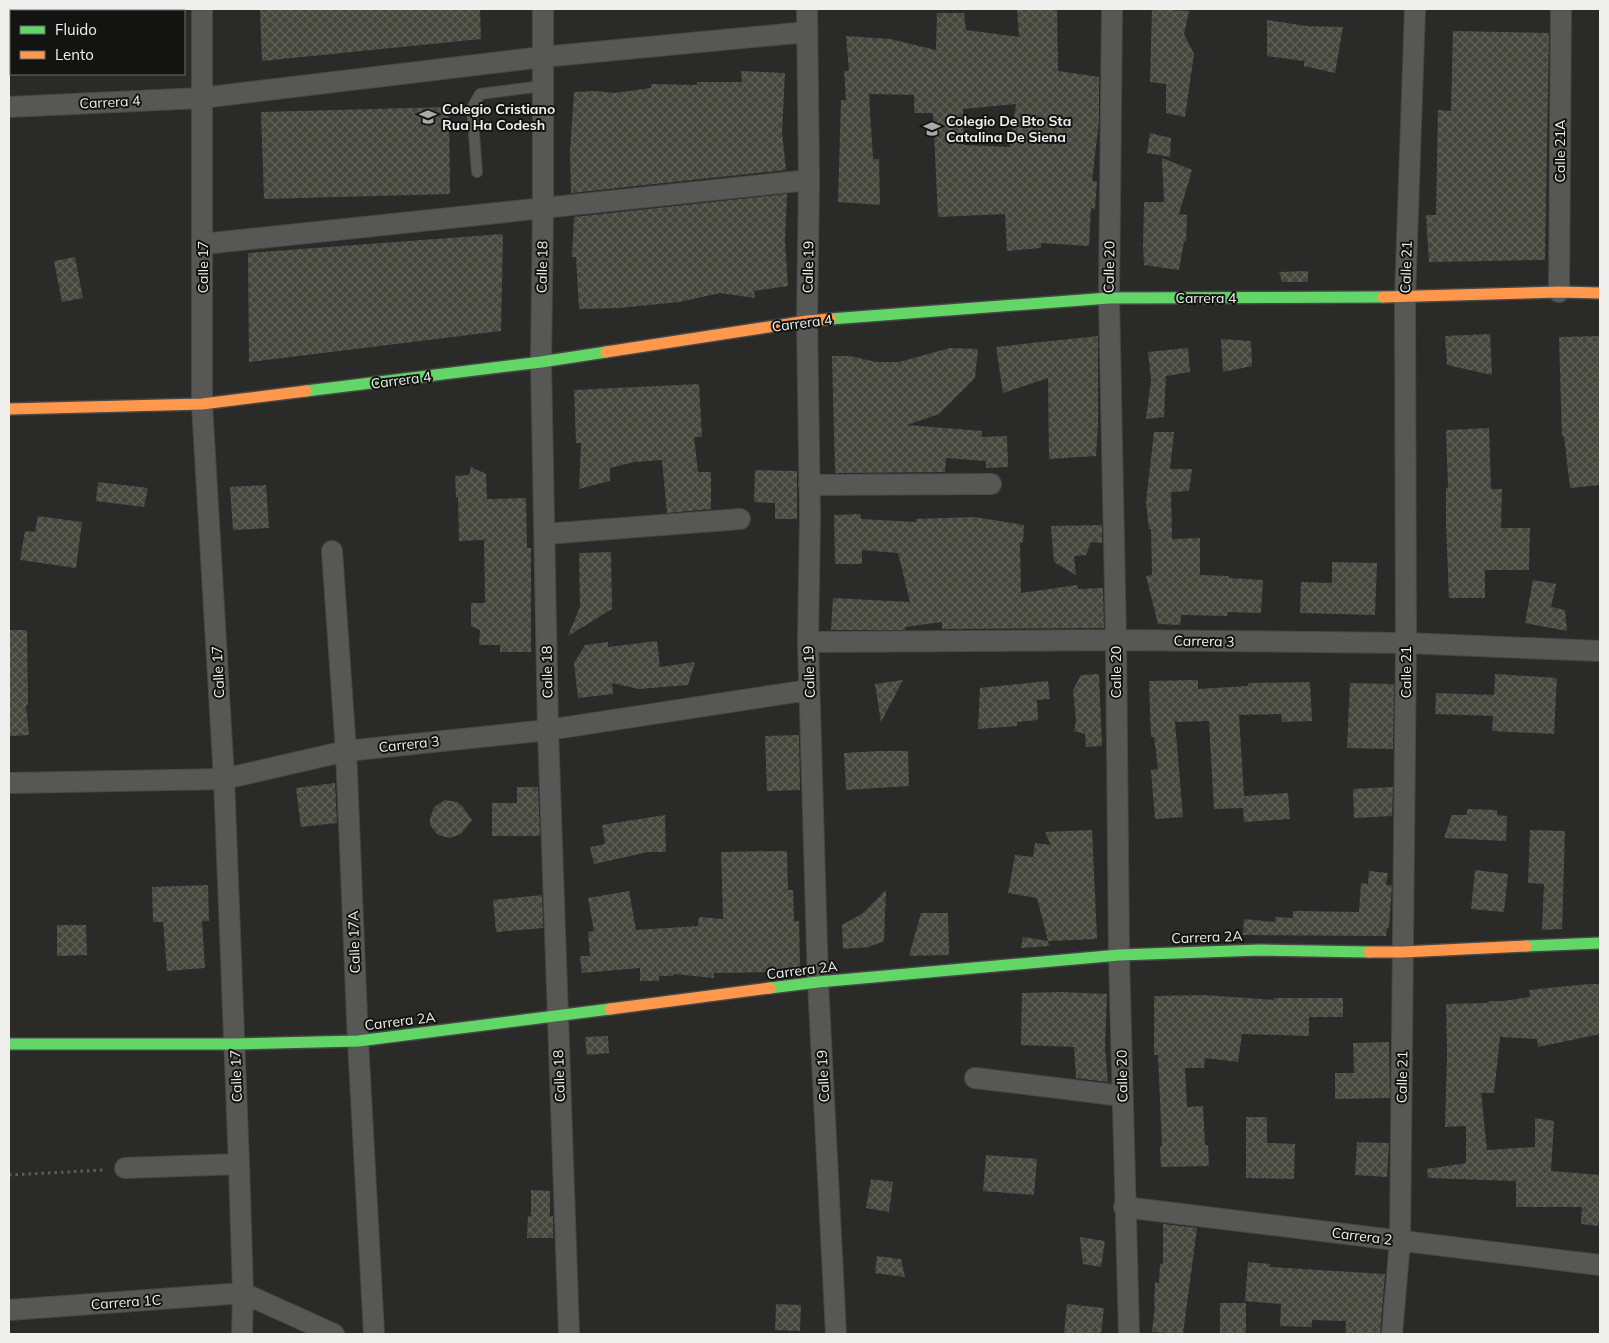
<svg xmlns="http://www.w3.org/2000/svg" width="1609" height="1343" viewBox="0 0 1609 1343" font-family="Mulish,sans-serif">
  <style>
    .building { fill: url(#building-cross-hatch); fill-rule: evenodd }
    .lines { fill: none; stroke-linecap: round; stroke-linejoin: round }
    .lane-casing { stroke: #474746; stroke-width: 12 }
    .street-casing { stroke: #474746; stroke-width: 22 }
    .fast-casing { stroke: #474746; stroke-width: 14 }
    .slow-casing { stroke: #474746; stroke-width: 14 }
    .path { stroke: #5d5e5c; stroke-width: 3; stroke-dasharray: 2.5 4; stroke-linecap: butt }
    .lane { stroke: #575856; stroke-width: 10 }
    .street { stroke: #575856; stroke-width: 20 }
    .fast { stroke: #63d668; stroke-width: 11 }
    .slow { stroke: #ff974d; stroke-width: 11 }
    .labels { text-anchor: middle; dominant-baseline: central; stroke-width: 4; stroke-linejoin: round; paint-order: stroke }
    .street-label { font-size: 14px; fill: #eff0ee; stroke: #131312 }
    .poi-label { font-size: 14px; font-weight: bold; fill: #eff0ee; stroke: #131312; text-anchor: start }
  </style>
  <defs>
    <pattern id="building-cross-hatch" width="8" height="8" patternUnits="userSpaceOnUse" patternTransform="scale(1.25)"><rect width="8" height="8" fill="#45473d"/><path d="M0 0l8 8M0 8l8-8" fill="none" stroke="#606259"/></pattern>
  </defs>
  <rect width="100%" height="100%" fill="#2a2a29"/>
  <path class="building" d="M260,9H480L481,39L262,61Z
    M1017,9H1057L1058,71L1099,77V120L1092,181H1097L1095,209L1091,208L1089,246L1041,243V248L1007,251L1005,214L938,217L933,113H914V95L869,94L873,159H879L880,205L838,202L841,100H846L844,71H849L846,36L890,39L936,50L937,13H964L966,30L1019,37ZM1016,104L1010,147L964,145L963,109Z
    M1152,9L1189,11L1184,34L1194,54L1185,117L1166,113V84L1150,82Z
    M1267,20L1306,26L1343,27L1335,73L1304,66V61L1267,56Z
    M1453,31L1549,33L1545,260L1429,262L1426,215H1436L1438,110L1451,111Z
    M741,71L785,73L782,132L786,170L571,193L570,151L574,92L596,91L614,93L651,88V84L697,85V82H742Z
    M449,107L450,194L264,199L261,112Z
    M1150,133L1171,138L1170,157L1147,153Z
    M1162,158L1192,170L1179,214L1187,215L1186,242L1184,241L1179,270L1144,265L1143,246L1144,202H1164Z
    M787,194L785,242L788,286L754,291L755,298L720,293L679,302L619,308L579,309L576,257H572L574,217Z
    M503,234L501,331L249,362L248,253Z
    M75,257L83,298L62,302L54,261Z
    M1308,271V282H1282L1279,272Z
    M1490,334L1492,375L1447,365L1445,336Z
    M1098,336V423L1096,456L1049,459L1048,378L1003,393L996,347Z
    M1600,336V485L1570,488L1564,436L1562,437L1559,337Z
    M1221,339L1251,341L1252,366L1223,372Z
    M950,348L978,349L975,378L939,414L907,425L982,431V437L1007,436L1008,467L986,468V461L946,458L945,472L835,473L832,356H850L876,362H899Z
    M1188,348L1190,372L1166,376L1164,417L1146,419L1151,380L1148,352Z
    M699,384L702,437H694L698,472H711V509L667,513L662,460L634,462L610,468V481L579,489L581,443H576L574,390Z
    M1489,428L1491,489H1502L1501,528H1530L1529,570H1485V598H1449L1446,523V488H1448L1446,430Z
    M1154,432H1174L1170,469H1192L1189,491L1171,492L1172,539L1200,538V575L1229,576V578L1263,580L1261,613L1228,612L1227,616L1181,615L1180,625L1158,624L1146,576L1152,575L1151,529H1149L1146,502Z
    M471,467L486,474L487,499L526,498L527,548H531V652H500V645H479L480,630L471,626V603H485L484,540L459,541L458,497H456L455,476L469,475Z
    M755,470L797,471V519H775V503L754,502Z
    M98,482L148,488L144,507L96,501Z
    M266,485L269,528L233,530L230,487Z
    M861,514V519L916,522V519L974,517L1024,525L1023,542L1020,543L1021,593L1077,585L1078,589L1103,588L1104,628L942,629V622L905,627V630H831L833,598L910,602L898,553L862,550V564H835L834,515Z
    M38,516L82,522L76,568L20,560L25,531L35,532Z
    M1102,525V543L1091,542L1086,555L1074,556L1076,575L1054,562L1051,526Z
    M611,552L612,609L568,636L580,607L579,553Z
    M1332,562L1377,563L1375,615L1300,613L1301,582L1332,583Z
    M1533,580L1556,584L1551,607L1565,610L1567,631L1525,623Z
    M9,630H27L28,705H26L29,735L9,736Z
    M657,641L660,667L695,662L688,685L639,689L612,683L613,694L578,698L574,663L585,645L608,642V647Z
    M1099,674L1102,746L1086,747L1085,734L1074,731L1076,721L1073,690L1081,675Z
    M1495,674L1557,678L1554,734L1492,731L1493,716L1435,714L1436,693L1494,695Z
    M903,680L881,722L875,684Z
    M1198,680V689L1248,686V683L1310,682L1312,721L1282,722L1281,714L1239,715L1244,796L1288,793L1290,819L1244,822L1243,808L1214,809L1209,721L1175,722L1183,817L1155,819L1151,770L1158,769L1154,737H1151L1149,681Z
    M1048,681L1050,699L1037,700L1038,720L1017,722V726L978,729L980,688Z
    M1350,683L1394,684L1393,749L1347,748Z
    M799,735L800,790L767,791L765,736Z
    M880,751H908L909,786L846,790L844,753Z
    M335,783L337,823L301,827L296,788Z
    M517,787H538L540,836H492V803H517Z
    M1393,787L1392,816L1354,818L1353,789Z
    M445,800L457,802L462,806L472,820L461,834L450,838L438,835L430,825V819L434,807Z
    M1467,809L1497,810V815L1507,816L1506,841L1444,838L1452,815H1467Z
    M665,815L666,852H648L594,864L590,847L605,844L602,825Z
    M1092,830L1097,939L1048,941L1037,898L1008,893L1015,855L1033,857L1035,843L1051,845L1045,832Z
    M1530,830L1565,831L1562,929L1542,930L1544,884L1528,883Z
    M787,851L788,890H793L794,921H799L800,969L773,972L714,973V978L674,974L673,976H659V981H640V968L582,973L580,956H590L588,932L594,931L588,898L629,891L636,930L698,926L699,917L723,919L721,852Z
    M1475,870L1508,874L1504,912L1471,909Z
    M1369,871L1388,873L1386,885H1392L1389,928H1387L1386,936L1243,935L1244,919L1275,922V917L1293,918V911L1359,912L1361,883L1368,884Z
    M208,885L209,921H202L205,968L167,971L163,922H153L152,887Z
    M886,890L884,941L869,947L843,949L842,925L863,913Z
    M542,895L543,928L496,932L493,900Z
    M921,913H948L949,955L909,956Z
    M57,925H86L87,955L57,956Z
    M1023,937L1048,941L1049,946L1021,948Z
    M1589,984H1600V1034L1538,1047L1537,1039L1500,1037L1494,1093H1481L1487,1150L1535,1147V1118L1554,1121L1551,1171L1600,1175V1222H1598V1226L1581,1224L1582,1207H1516V1181L1428,1178L1427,1169L1466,1163V1126L1445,1127L1447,1053L1446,1004L1488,1003L1489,1001H1503L1530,997L1529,990Z
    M1062,992L1107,994L1105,1048L1108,1082L1076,1078L1074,1047L1021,1045L1022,993Z
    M1204,995L1274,1000V998H1343V1017H1309V1036L1242,1034L1238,1062L1205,1058L1204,1068H1185L1187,1107L1203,1106L1205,1145H1208L1209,1166L1161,1167L1160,1146H1162L1158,1055H1154V996Z
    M608,1036L609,1053L587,1055L585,1037Z
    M1389,1042L1390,1098L1335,1099V1073H1354L1353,1043Z
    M1246,1117H1267V1143L1295,1144L1294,1179L1246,1178Z
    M1357,1142L1389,1143L1387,1177L1355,1175Z
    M986,1155L1037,1159L1034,1195L983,1191Z
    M871,1179L893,1182L889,1212L866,1208Z
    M531,1190L550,1191V1216H553V1238H527L528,1216H531Z
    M1163,1224L1197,1228L1183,1334L1152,1332L1155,1305H1154L1155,1282L1159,1283L1160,1264H1163Z
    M1080,1237L1105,1241L1101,1267L1083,1264Z
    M877,1256L901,1259L905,1277L875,1273Z
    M1248,1262L1270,1264V1267L1385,1274L1380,1334H1345L1346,1321L1312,1320V1327L1280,1326L1281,1304L1245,1301Z
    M1220,1303H1246V1334H1220Z
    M776,1304L801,1305L800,1331L775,1330Z
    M1067,1304L1104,1308L1101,1334L1064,1333Z"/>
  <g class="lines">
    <g class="lane-casing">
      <path id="lane" d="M477,172L472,108L480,94L542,86"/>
    </g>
    <g class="street-casing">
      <path id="street" d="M202,9V404L224,779L239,1164L243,1293L242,1334
        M543,9V208L541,362L548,730L569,1334
        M807,9L809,180L807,321L810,517L808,642L818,982L836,1334
        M1112,9L1109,298L1116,640L1119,955L1129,1334
        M9,107L201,98L542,57L807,32
        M203,244L809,180
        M1559,292L1561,9
        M809,485L991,484
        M545,534L740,519
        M332,551L346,751L358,1041L374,1334
        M808,642L1116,640L1406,643L1600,651
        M9,783L224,779L346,751L548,730L809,690
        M975,1078L1122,1096
        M125,1168L239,1164
        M1124,1207L1600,1265
        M9,1310L243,1293L334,1334
        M1392,1334L1400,1241L1406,643L1405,297L1415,9"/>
    </g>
    <g class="fast-casing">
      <path id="fast" d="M830,319L1109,298L1383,297
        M306,391L541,362L606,352
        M1526,946L1600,943
        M770,988L818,982L1119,955L1260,950L1369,952
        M9,1044H234L358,1041L610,1009"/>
    </g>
    <g class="slow-casing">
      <path id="slow" d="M1383,297L1559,292L1600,293
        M606,352L807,321L830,319
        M9,409L202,404L306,391
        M1369,952H1403L1526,946
        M610,1009L770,988"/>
    </g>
    <path class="path" d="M9,1175L104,1170"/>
    <use href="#lane" class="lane"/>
    <use href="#street" class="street"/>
    <use href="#fast" class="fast"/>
    <use href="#slow" class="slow"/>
  </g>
  <defs>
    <g id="school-bare" transform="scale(1.35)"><path d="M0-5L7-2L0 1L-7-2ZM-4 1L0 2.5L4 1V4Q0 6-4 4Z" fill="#aaaba9" stroke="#131312" stroke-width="2.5" paint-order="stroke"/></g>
  </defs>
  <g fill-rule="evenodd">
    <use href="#school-bare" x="428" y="117"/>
    <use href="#school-bare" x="932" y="129"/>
  </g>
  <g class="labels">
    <g class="street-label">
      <text transform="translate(110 102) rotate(-3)">Carrera 4</text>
      <text transform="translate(1560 151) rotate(-90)">Calle 21A</text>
      <text transform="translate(203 267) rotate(-90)">Calle 17</text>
      <text transform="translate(542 267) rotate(-89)">Calle 18</text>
      <text transform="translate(808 267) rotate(-89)">Calle 19</text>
      <text transform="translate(1109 267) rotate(-89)">Calle 20</text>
      <text transform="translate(1406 267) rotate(-88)">Calle 21</text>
      <text x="1206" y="298">Carrera 4</text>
      <text transform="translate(802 323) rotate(-7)">Carrera 4</text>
      <text transform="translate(401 380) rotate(-7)">Carrera 4</text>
      <text transform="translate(1204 641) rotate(1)">Carrera 3</text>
      <text transform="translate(218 672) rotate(-93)">Calle 17</text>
      <text transform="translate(547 672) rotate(-91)">Calle 18</text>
      <text transform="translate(809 672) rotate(-92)">Calle 19</text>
      <text transform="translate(1116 672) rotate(-90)">Calle 20</text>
      <text transform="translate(1406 672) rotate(-90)">Calle 21</text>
      <text transform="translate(409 744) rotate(-6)">Carrera 3</text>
      <text transform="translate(1207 937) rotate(-2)">Carrera 2A</text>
      <text transform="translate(354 942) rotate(-92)">Calle 17A</text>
      <text transform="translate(802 970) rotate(-7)">Carrera 2A</text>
      <text transform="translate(400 1021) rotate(-7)">Carrera 2A</text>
      <text transform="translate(236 1076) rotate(-92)">Calle 17</text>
      <text transform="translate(559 1076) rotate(-92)">Calle 18</text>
      <text transform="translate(823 1076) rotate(-93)">Calle 19</text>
      <text transform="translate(1122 1076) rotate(-91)">Calle 20</text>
      <text transform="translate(1402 1077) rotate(-89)">Calle 21</text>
      <text transform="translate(1362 1236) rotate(7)">Carrera 2</text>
      <text transform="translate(126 1302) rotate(-4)">Carrera 1C</text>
    </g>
    <g class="poi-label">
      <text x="442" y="109">Colegio Cristiano<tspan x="442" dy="16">Rua Ha Codesh</tspan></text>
      <text x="946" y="121">Colegio De Bto Sta<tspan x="946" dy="16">Catalina De Siena</tspan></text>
    </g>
  </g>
  <rect width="1609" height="1343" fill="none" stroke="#eff0ee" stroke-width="20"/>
  <rect x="10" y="10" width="175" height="65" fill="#131312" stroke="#6b6b6a"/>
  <rect x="20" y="26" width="25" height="8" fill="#63d668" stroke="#6b6b6a"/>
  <text x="55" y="35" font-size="15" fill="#eff0ee">Fluido</text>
  <rect x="20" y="51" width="25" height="8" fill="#ff974d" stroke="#6b6b6a"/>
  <text x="55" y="60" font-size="15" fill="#eff0ee">Lento</text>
</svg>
